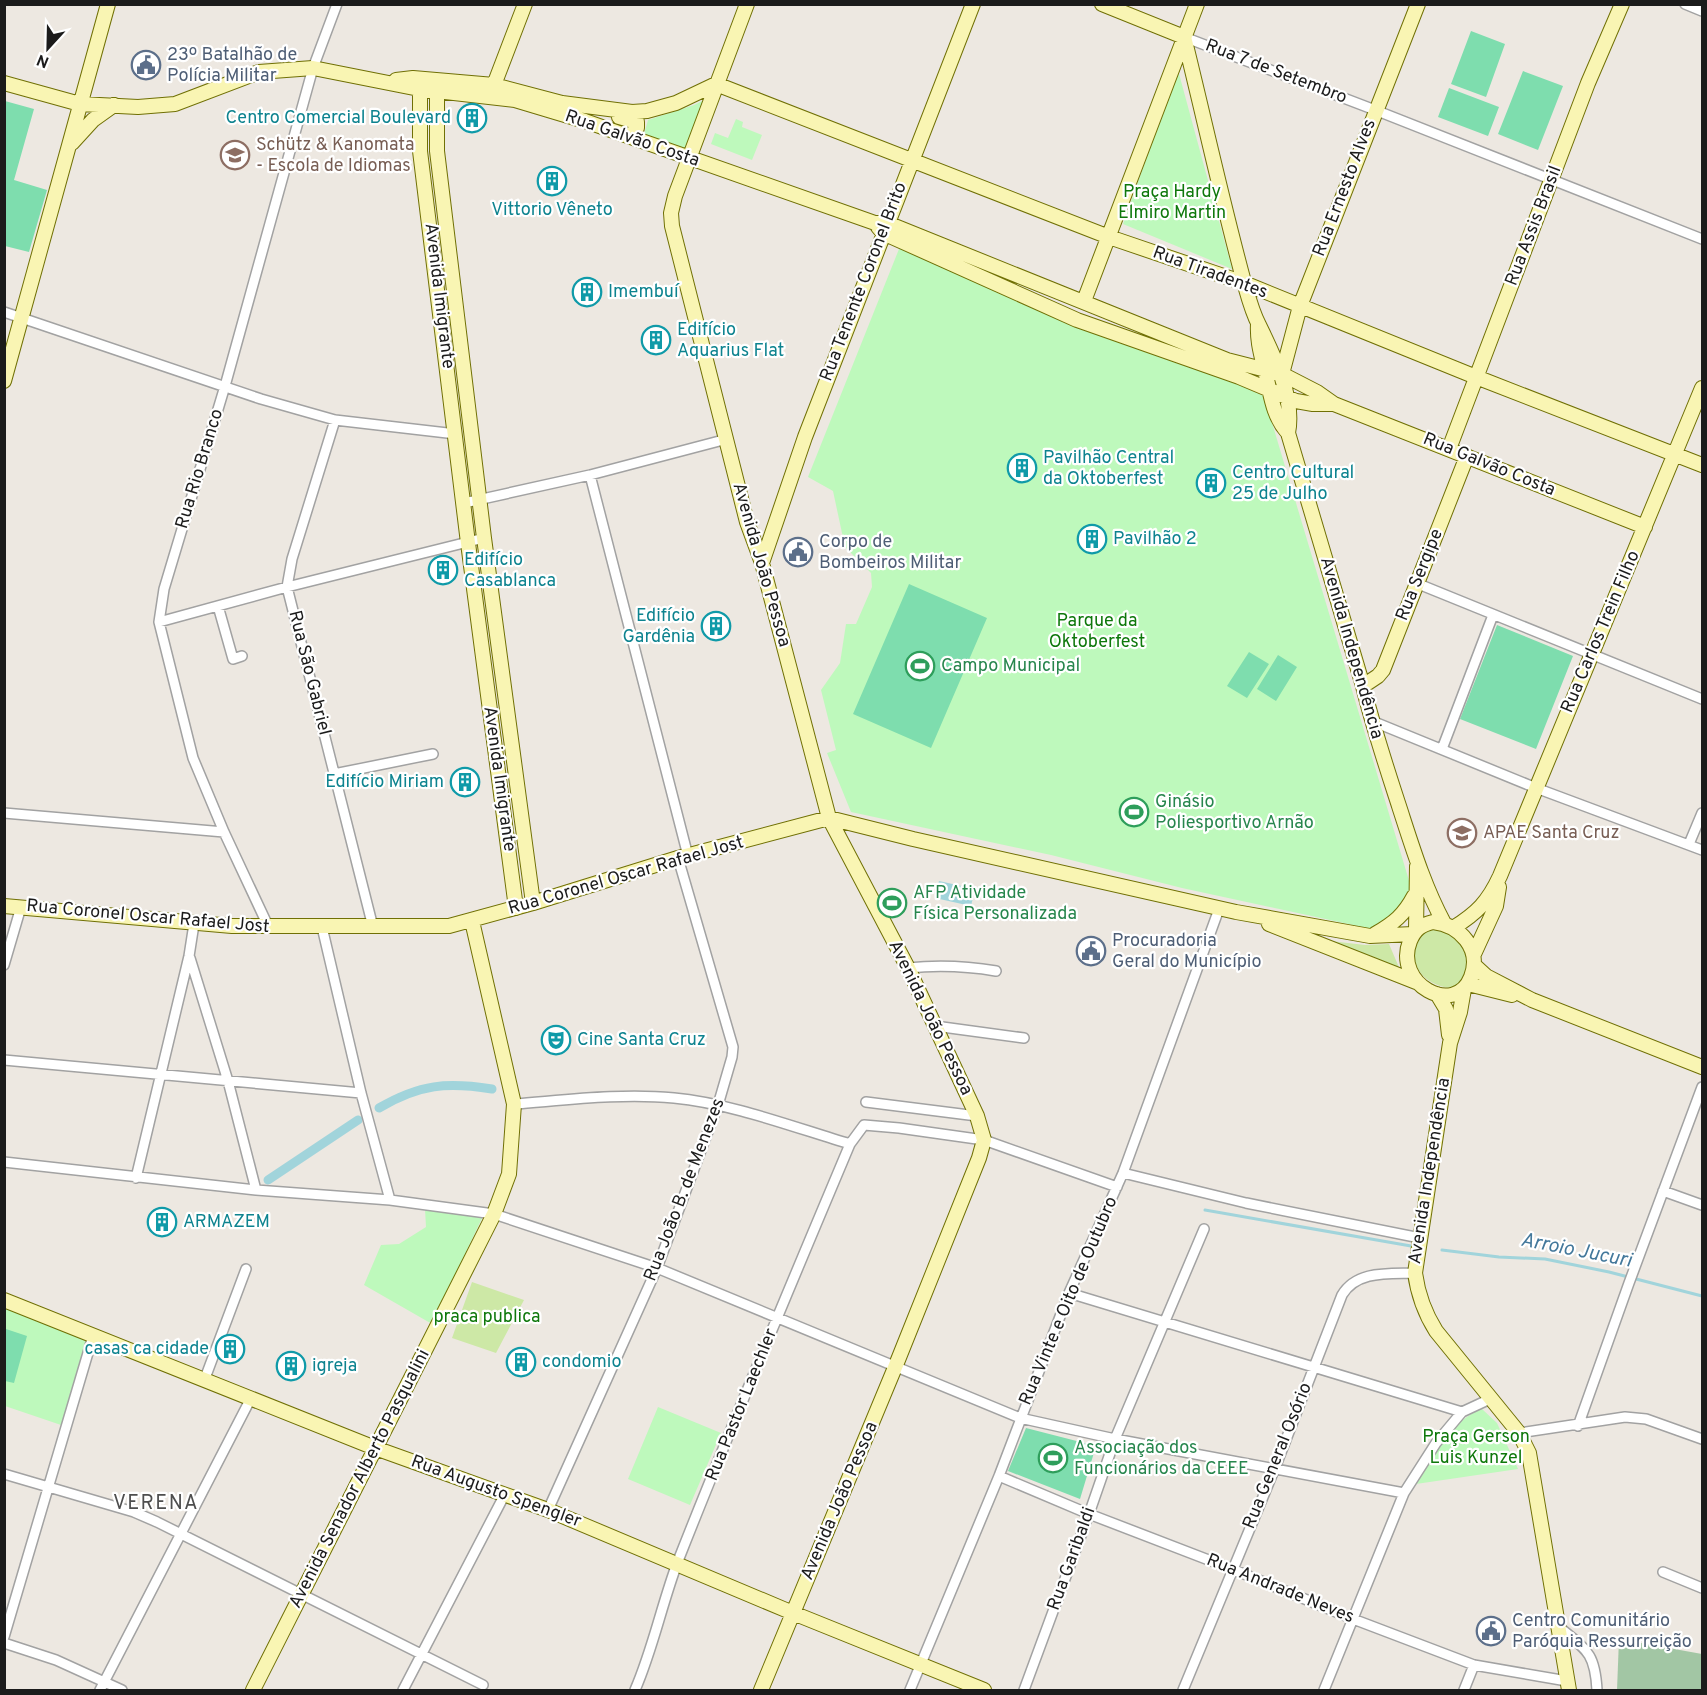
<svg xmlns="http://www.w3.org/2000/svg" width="1707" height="1695" viewBox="0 0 1707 1695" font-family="Overpass,sans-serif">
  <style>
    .grass { fill: #cde8a6 }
    .cemetery { fill: #a2c6a4 }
    .park { fill: #bef9bc }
    .pitch { fill: #7eddae }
    .water { fill: #a1d4db }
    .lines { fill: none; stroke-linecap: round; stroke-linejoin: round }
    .stream { stroke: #a1d4db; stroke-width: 3 }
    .canal { stroke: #a1d4db; stroke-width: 9 }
    .street-casing { stroke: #a2a2a2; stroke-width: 12 }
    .secondary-casing { stroke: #707005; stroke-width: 16 }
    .street { stroke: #fff; stroke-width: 9 }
    .secondary { stroke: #f9f5b3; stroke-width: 14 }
    .labels { text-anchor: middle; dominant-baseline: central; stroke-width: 4.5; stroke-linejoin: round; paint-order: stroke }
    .service-label { font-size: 18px; fill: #4e5e75; stroke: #fff; text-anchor: start }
    .street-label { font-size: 18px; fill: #1b1b1b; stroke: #fff }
    .culture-label { font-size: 18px; fill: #0d838f; stroke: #fff; text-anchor: start }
    .education-label { font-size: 18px; fill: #785e54; stroke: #fff; text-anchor: start }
    .park-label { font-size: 18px; fill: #0e780b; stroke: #fff }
    .leisure-label { font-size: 18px; fill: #27864d; stroke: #fff; text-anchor: start }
    .water-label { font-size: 20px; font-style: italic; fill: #43789b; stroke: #fff }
    .neighbourhood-label { font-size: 20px; letter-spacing: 1.5px; fill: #4e4e4e; stroke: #fff }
  </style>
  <rect width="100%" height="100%" fill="#ede8e1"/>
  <path class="grass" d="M1430,928C1461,935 1467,943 1469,974C1465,978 1459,985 1454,987C1450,989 1444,987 1440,986C1417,978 1412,961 1414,939Z
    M1322,940L1365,945L1389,944L1401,972Z
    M472,1282L524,1300L496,1353L452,1338Z"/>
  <path class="cemetery" d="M1619,1639L1702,1654V1690H1617Z"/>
  <path class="park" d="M1178,70L1232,269L1123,224Z
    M710,97L690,151L644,134L648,120L694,105Z
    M736,119L743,122L742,127L762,135L752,160L711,144L715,133L728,138Z
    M901,244L1183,360L1264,396L1410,884L1406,904L1376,930L1182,888L1051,855L851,812L827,753L836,750L821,690L840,663L846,624H856L872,587L871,573L845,547L833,491L808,477Z
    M425,1209L483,1216L432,1324L364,1285L381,1245L399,1244L426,1227Z
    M4,1308L90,1341L61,1425L5,1406Z
    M658,1407L721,1433L690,1505L628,1479Z
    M1482,1409L1497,1423L1518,1469L1416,1484C1432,1457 1451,1420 1482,1409Z"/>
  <path class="pitch" d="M1471,31L1505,44L1486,97L1451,84Z
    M1523,71L1563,86L1538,150L1498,134Z
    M1449,88L1499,107L1488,136L1438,117Z
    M5,101L34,109L14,180L47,190L29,252L5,246Z
    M909,584L987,618L931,748L853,714Z
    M1497,625L1573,656L1536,749L1460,719Z
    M1249,652L1269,664L1247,698L1227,686Z
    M1278,655L1297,667L1276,701L1257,689Z
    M6,1329L27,1336L14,1383L5,1381Z
    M1026,1428L1096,1446L1080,1499L1008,1471Z"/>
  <path class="water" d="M939,881L975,889L971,906L935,898Z"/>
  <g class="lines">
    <path class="stream" d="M1205,1210L1411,1246
      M1442,1250L1499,1257L1545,1259L1609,1272L1702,1296"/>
    <path class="canal" d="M379,1108C420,1084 447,1082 492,1089
      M268,1180L358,1120"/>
    <g class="street-casing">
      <path id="street" d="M1685,4L1702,11
        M1184,37L1375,110L1702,239
        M4,312L261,399L335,420L456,434
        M335,420L292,559L287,587L373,927
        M590,475L688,856
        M464,503L590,475L727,439
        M1416,583L1702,699
        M218,606L233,659L242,656
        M159,622L287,587L484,538
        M1372,721L1536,788L1702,850
        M1442,749L1493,615
        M334,774L433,754
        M4,813L224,832
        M1689,844L1702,813
        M322,927L361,1093L390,1200
        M269,928L224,832L193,758L159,622L164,589L225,386L313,68L337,4
        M190,958L228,1081L256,1190
        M4,965L21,907
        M908,968C938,965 966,966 996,971
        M935,1026L1024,1038
        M4,1060L361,1093
        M866,1102L977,1116
        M514,1104C567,1100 621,1093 674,1098C730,1103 796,1128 850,1144
        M4,1162L256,1190L390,1200L494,1214L657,1268L1020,1418L1115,1439L1404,1493
        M1123,1173L1246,1203L1420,1238
        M136,1178L189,956L194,924
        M1663,1191L1702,1205
        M1069,1293L1462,1412
        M204,1381L246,1269
        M1578,1426L1629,1283L1702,1087
        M1519,1433L1625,1417L1646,1419L1702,1439
        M4,1474L134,1512L157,1522L483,1685
        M999,1476L1089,1514L1232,1569L1353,1619L1474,1665L1567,1681
        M548,1510L657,1268L718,1105L732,1057L733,1047L678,858
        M1663,1572L1702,1588
        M1559,1627C1587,1650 1595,1653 1597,1690
        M4,1637L93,1336
        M4,1643L56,1660L122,1690
        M100,1690L250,1400
        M403,1690L505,1494
        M635,1690C653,1649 662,1603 678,1561C733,1421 792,1282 850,1144L864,1125L899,1128L984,1140L1117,1187
        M910,1690L999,1476L1069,1293L1123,1173L1219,909
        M1024,1690L1089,1514L1115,1439L1204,1229
        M1183,1690L1275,1468L1342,1295C1357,1270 1389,1274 1415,1273
        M1324,1690L1404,1493L1436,1443L1462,1412L1490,1399
        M1464,1690L1474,1665"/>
    </g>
    <g class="secondary-casing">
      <path id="secondary" d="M747,4L675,196L671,213L672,226L747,522L762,563L829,818L908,968L977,1116L984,1140L979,1158L896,1365L761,1690
        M1102,4L1184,37
        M1184,37C1204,118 1222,201 1244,282C1248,296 1252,312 1259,325C1274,356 1295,398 1288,433
        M396,80L413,78L494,85L562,103L632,112L647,111L676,103L716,84L1109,237L1244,283L1476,377L1702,465
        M420,82V151L468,543L516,908
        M4,83L80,104L138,107L175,104L259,72L313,68L419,89L515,100L585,121L875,223H887L1227,360L1282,374L1317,392L1334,404L1645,527
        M494,85L525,4
        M437,90V151L484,538L533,903
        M619,117L637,122V128L630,136
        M72,143L93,120L114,105
        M878,227L883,233L1077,320L1239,377L1296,401L1313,404H1334
        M1084,301L1197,4
        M1258,324C1257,341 1261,354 1265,371C1271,394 1272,415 1288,433L1363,686C1373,727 1386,766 1399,806C1412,846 1424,886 1444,923
        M1282,374L1300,306L1418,4
        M4,381L108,4
        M1449,449L1588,83L1622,4
        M762,563L805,437L973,4
        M1363,686L1378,676L1383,670L1467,456
        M4,906L232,926H449L533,903L678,858L829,818L913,839L1236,912L1370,936L1413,934
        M1433,922C1460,925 1482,949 1471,977C1455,1018 1393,984 1410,941C1415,929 1421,925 1433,922Z
        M1269,924L1416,982
        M1453,928C1477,913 1488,902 1500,876L1702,388
        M1416,930L1417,866
        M1375,934C1394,923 1404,915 1414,896
        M1474,954L1496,906L1499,887
        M1474,965L1486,976L1532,1000L1702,1067
        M1468,984L1512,995
        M1464,989L1460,1012L1450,1043L1415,1273C1418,1295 1424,1312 1436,1331L1519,1433L1529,1453L1569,1690
        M1437,994L1446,1009L1449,1035
        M4,1300L375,1448L548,1510L793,1613L984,1690
        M253,1690L494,1214L509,1174L514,1104L472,921"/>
    </g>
    <use href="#street" class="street"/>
    <use href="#secondary" class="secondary"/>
  </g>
  <defs>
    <g id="civic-ring" transform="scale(1.5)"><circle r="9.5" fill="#fff" stroke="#5c6f8a" stroke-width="1.5"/><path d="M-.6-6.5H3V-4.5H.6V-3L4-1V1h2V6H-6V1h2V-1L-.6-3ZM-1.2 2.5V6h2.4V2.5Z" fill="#5c6f8a"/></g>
    <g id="building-ring" transform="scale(1.5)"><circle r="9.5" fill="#fff" stroke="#0f9aa8" stroke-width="1.5"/><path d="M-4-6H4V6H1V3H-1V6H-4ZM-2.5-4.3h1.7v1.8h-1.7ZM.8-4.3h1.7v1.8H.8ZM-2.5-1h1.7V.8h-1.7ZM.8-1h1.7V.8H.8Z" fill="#0f9aa8"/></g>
    <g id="school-ring" transform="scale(1.5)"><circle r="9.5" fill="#fff" stroke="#8d6e63" stroke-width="1.5"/><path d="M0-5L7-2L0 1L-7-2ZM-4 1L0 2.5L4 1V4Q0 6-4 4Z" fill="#8d6e63"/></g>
    <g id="stadium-ring" transform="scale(1.5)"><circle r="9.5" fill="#fff" stroke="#2e9e5b" stroke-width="1.5"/><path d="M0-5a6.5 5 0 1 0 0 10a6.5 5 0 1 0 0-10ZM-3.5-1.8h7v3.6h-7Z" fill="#2e9e5b"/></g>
    <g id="theatre-ring" transform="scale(1.5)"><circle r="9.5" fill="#fff" stroke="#0f9aa8" stroke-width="1.5"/><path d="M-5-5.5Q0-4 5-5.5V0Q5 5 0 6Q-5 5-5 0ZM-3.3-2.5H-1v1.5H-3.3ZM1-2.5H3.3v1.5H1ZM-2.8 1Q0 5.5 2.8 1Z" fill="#0f9aa8"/></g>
  </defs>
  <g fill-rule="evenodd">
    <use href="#civic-ring" x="146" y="65"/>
    <use href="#building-ring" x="472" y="118"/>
    <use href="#school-ring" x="235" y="155"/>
    <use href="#building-ring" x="552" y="181"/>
    <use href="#building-ring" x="587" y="292"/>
    <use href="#building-ring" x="656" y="340"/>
    <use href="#building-ring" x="1022" y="468"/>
    <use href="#building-ring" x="1211" y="483"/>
    <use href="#building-ring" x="1092" y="539"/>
    <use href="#civic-ring" x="798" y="552"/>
    <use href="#building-ring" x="443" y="570"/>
    <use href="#building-ring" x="716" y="626"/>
    <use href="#stadium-ring" x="920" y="666"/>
    <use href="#building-ring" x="465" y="782"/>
    <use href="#stadium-ring" x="1134" y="812"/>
    <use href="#school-ring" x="1462" y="833"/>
    <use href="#stadium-ring" x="892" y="903"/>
    <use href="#civic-ring" x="1091" y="951"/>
    <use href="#theatre-ring" x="556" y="1040"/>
    <use href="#building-ring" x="162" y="1222"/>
    <use href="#building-ring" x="230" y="1349"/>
    <use href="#building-ring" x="521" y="1362"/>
    <use href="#building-ring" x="291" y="1366"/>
    <use href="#stadium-ring" x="1053" y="1458"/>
    <use href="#civic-ring" x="1491" y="1631"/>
  </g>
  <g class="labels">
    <g class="service-label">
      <text x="167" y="55">23º Batalhão de<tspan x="167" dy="21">Polícia Militar</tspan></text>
      <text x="819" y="542">Corpo de<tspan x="819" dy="21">Bombeiros Militar</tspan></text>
      <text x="1112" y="941">Procuradoria<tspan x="1112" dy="21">Geral do Município</tspan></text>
      <text x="1512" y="1621">Centro Comunitário<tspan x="1512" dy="21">Paróquia Ressurreição</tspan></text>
    </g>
    <g class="street-label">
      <text transform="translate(1276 72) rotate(21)">Rua 7 de Setembro</text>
      <text transform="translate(632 139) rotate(19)">Rua Galvão Costa</text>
      <text transform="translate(1345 188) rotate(-69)">Rua Ernesto Alves</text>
      <text transform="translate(1534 226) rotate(-69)">Rua Assis Brasil</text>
      <text transform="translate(1210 273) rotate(20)">Rua Tiradentes</text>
      <text transform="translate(864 282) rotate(-69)">Rua Tenente Coronel Brito</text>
      <text transform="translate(439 296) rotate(83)">Avenida Imigrante</text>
      <text transform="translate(1489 465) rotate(22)">Rua Galvão Costa</text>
      <text transform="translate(200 469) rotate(-73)">Rua Rio Branco</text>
      <text transform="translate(761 565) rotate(74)">Avenida João Pessoa</text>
      <text transform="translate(1420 575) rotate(-68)">Rua Sergipe</text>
      <text transform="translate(1601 632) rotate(-67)">Rua Carlos Trein Filho</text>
      <text transform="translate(1351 648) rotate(74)">Avenida Independência</text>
      <text transform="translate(309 673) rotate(76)">Rua São Gabriel</text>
      <text transform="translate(499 779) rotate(82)">Avenida Imigrante</text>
      <text transform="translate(626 876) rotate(-16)">Rua Coronel Oscar Rafael Jost</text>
      <text transform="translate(148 917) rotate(5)">Rua Coronel Oscar Rafael Jost</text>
      <text transform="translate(930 1018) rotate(64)">Avenida João Pessoa</text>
      <text transform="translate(1430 1171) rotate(-81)">Avenida Independência</text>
      <text transform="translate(685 1190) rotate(-69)">Rua João B. de Menezes</text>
      <text transform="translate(1069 1301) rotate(-67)">Rua Vinte e Oito de Outubro</text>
      <text transform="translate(742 1405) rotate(-68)">Rua Pastor Laechler</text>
      <text transform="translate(1278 1456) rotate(-68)">Rua General Osório</text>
      <text transform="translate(360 1479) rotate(-63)">Avenida Senador Alberto Pasqualini</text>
      <text transform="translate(496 1492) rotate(20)">Rua Augusto Spengler</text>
      <text transform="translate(840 1501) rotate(-67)">Avenida João Pessoa</text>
      <text transform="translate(1072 1559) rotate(-70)">Rua Garibaldi</text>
      <text transform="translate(1280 1589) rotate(22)">Rua Andrade Neves</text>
    </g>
    <g class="culture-label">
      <text x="451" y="118" text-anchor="end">Centro Comercial Boulevard</text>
      <text x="552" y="210" text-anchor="middle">Vittorio Vêneto</text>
      <text x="608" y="292">Imembuí</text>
      <text x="677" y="330">Edifício<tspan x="677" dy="21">Aquarius Flat</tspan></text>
      <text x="1043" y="458">Pavilhão Central<tspan x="1043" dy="21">da Oktoberfest</tspan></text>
      <text x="1232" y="473">Centro Cultural<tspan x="1232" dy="21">25 de Julho</tspan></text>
      <text x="1113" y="539">Pavilhão 2</text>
      <text x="464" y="560">Edifício<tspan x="464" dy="21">Casablanca</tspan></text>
      <text x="695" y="616" text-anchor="end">Edifício<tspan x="695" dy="21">Gardênia</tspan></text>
      <text x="444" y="782" text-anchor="end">Edifício Miriam</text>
      <text x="577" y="1040">Cine Santa Cruz</text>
      <text x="183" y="1222">ARMAZEM</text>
      <text x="209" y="1349" text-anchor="end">casas ca cidade</text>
      <text x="542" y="1362">condomio</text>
      <text x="312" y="1366">igreja</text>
    </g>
    <g class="education-label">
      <text x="256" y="145">Schütz &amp; Kanomata<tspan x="256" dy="21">- Escola de Idiomas</tspan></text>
      <text x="1483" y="833">APAE Santa Cruz</text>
    </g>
    <g class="park-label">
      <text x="1172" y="192">Praça Hardy<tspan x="1172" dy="21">Elmiro Martin</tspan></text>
      <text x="1097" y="621">Parque da<tspan x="1097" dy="21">Oktoberfest</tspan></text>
      <text x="487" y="1317">praca publica</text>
      <text x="1476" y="1437">Praça Gerson<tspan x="1476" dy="21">Luis Kunzel</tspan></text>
    </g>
    <g class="leisure-label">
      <text x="941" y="666">Campo Municipal</text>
      <text x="1155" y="802">Ginásio<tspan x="1155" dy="21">Poliesportivo Arnão</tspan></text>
      <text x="913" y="893">AFP Atividade<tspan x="913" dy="21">Física Personalizada</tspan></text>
      <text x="1074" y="1448">Associação dos<tspan x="1074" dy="21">Funcionários da CEEE</tspan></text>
    </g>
    <g class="water-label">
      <text transform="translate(1576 1251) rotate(11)">Arroio Jucuri</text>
    </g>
    <g class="neighbourhood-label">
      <text x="156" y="1504">VERENA</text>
    </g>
  </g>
  <rect width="1707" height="1695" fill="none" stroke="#1b1b1b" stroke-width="12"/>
  <g transform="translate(48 48) rotate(202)" stroke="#ffffff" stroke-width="4.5" paint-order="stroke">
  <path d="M0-4.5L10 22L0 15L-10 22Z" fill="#1b1b1b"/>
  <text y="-9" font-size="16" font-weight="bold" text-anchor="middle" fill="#1b1b1b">N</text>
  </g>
</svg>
